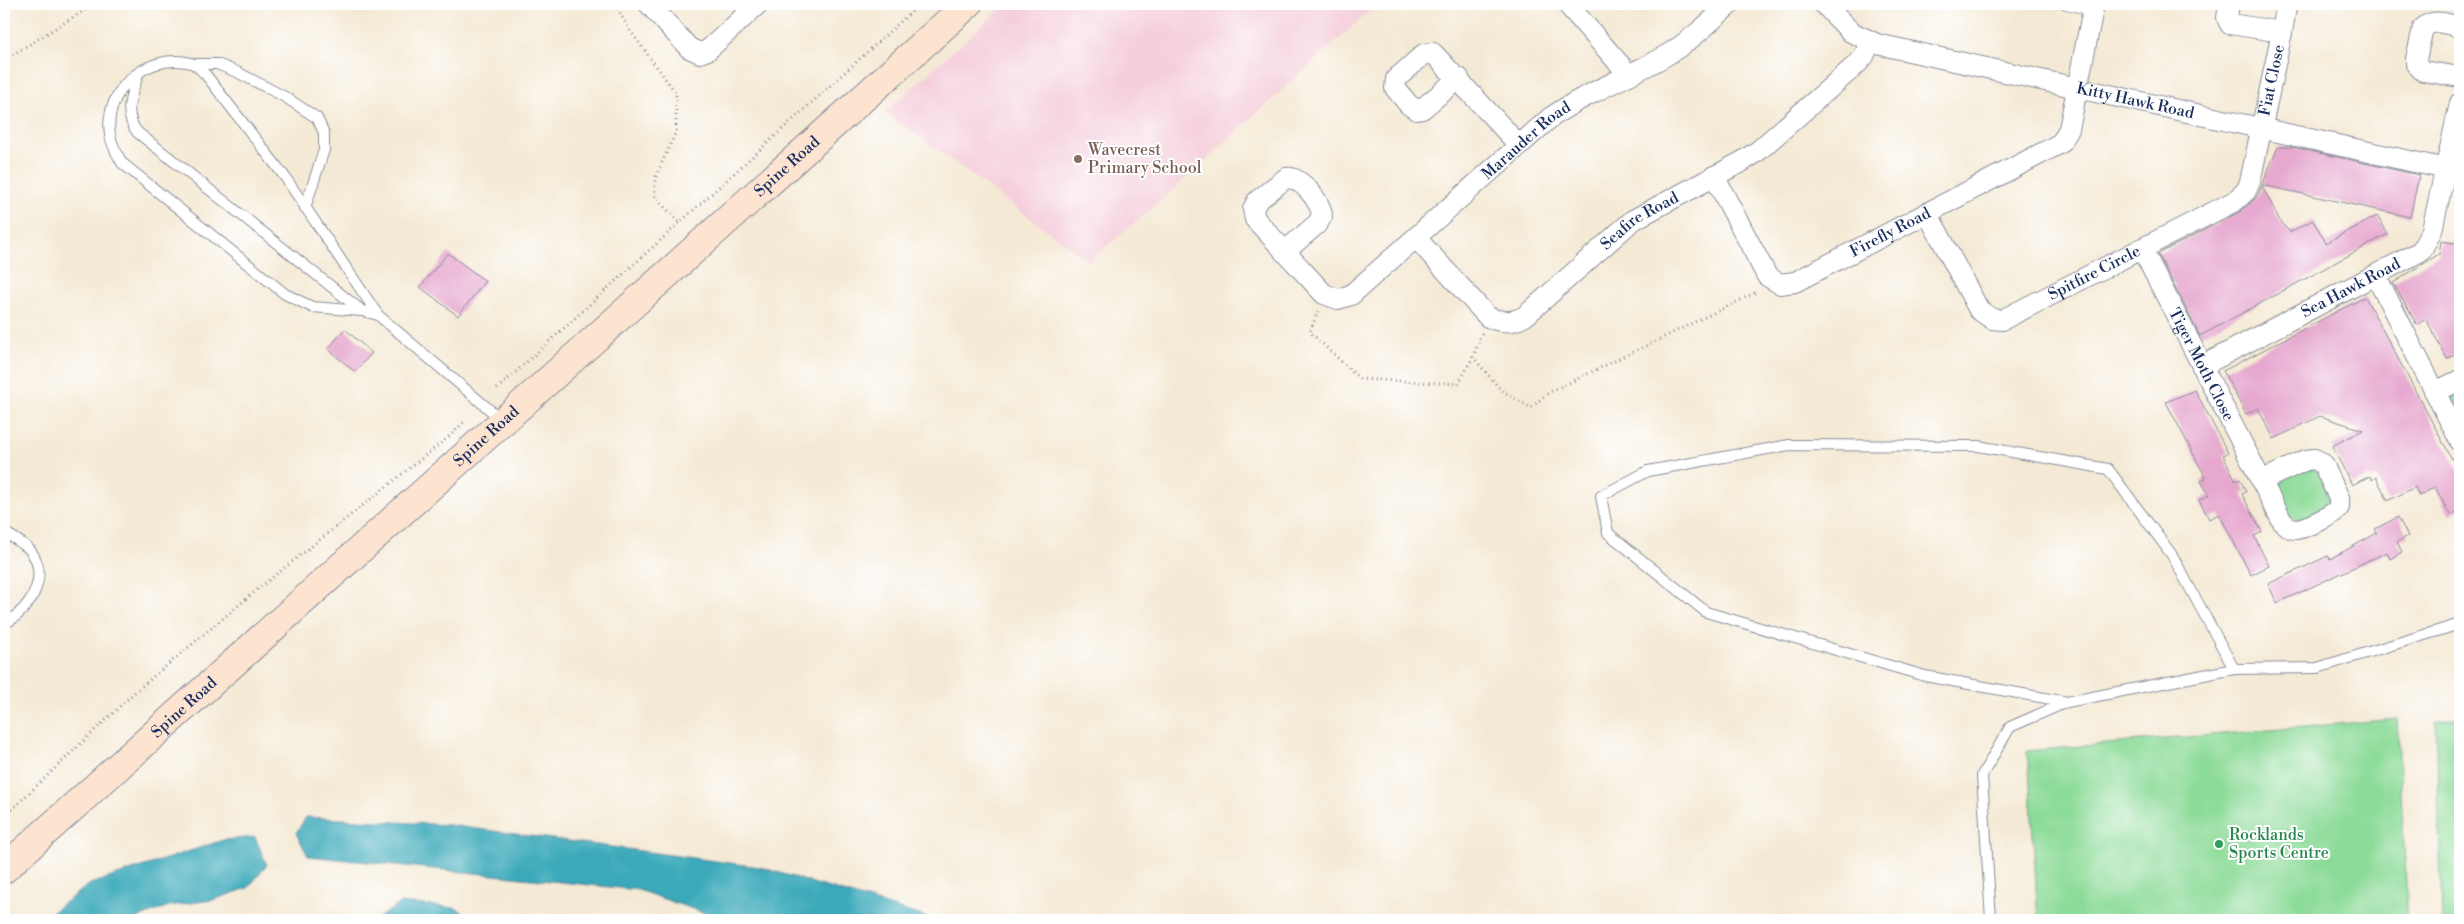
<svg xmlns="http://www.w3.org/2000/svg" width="2464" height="924" viewBox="0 0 2464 924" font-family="'Libre Bodoni',serif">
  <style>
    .built { fill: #f5cfdb }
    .green { fill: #8ddb99; stroke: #54857c }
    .water { fill: #3aa9b9; stroke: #2a6c8c }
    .building { fill: #e6a8cf }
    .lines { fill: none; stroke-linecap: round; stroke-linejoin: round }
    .lane-casing { stroke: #888c99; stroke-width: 12 }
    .street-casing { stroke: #888c99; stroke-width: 22 }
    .secondary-casing { stroke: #888c99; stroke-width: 30 }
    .path { stroke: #888c99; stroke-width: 3; stroke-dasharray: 1 4; stroke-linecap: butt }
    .lane { stroke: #fff; stroke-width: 10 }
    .street { stroke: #fff; stroke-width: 20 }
    .secondary { stroke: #fde4d1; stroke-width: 28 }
    .education-dot { fill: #8d6e63; stroke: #fff; stroke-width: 2 }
    .leisure-dot { fill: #2e9e5b; stroke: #fff; stroke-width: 2 }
    .labels { text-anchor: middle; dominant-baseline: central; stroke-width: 4; stroke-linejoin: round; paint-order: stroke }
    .street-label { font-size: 16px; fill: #1b2f5e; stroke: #fff }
    .education-label { font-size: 16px; fill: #785e54; stroke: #fff; text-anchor: start }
    .leisure-label { font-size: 16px; fill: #27864d; stroke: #fff; text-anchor: start }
  </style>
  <rect width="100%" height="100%" fill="#fff"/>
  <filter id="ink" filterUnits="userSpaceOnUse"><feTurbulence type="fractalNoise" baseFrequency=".02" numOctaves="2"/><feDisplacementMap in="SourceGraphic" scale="10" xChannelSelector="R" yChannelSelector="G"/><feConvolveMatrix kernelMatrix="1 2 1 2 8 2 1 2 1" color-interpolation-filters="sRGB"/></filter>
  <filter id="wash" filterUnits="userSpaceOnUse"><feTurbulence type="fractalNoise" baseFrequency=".0096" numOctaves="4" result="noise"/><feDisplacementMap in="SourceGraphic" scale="20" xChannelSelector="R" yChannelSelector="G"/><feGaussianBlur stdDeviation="1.12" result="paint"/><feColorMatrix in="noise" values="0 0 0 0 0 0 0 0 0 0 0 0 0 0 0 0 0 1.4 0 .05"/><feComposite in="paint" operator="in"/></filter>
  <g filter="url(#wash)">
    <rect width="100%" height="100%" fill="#f4e9d4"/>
    <path class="built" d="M1006,4H1377L1155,206L1089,261L885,112Z"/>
    <path class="green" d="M2460,387V428L2449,403L2453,393Z
      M2304,468L2314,469L2321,476L2330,504L2300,522L2290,518L2277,489L2281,480Z
      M2460,717V920H2442L2436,722Z
      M2397,719L2408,920H2038L2029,767L2026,751Z"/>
    <path class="water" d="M306,817L449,825L760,867L936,920H724L638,890L308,856L296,833Z
      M255,837L267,865L248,888L213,900L169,906L133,920H41L90,884L223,840Z
      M401,903L455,908L479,920H375Z"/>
    <g id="blocks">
      <path class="building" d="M2278,147H2292L2419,175L2410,217L2262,185Z
        M2262,186L2281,223L2290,232L2313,220L2326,243L2377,216L2388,234L2200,336L2158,254L2241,211L2257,197Z
        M2441,241L2460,244V352L2447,359L2426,319L2417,325L2393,283L2439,254Z
        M448,253L485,281L458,316L420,287Z
        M2365,297L2460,474V509L2450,515L2435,487L2419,496L2415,487L2388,501L2376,477L2372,480L2370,476L2352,485L2332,446L2363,430L2320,416L2274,439L2258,408L2246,414L2223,371Z
        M345,329L372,353L355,372L328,349Z
        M2195,390L2228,453L2223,455L2236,481L2240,479L2246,492L2242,494L2262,532L2254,536L2269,566L2251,575L2219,514L2209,519L2199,500L2209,495L2201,481L2206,478L2166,402Z
        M2398,517L2408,536L2397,542L2402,552L2390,559L2387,552L2277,603L2268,584L2328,556L2330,559L2377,533L2375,529Z"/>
    </g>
  </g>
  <g filter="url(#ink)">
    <use href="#blocks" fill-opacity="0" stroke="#888c99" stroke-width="1"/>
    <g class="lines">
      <g class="lane-casing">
        <path id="lane" d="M2066,4L2093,10
          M193,64H217L237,72L285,97L317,118L324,133V150L305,208
          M139,72C132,93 122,112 137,132L362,311
          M378,315L362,311L312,307L285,294L122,163C117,154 112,146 110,135C103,90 147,52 191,63C197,65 202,71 206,75L285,177L378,315L503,421
          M4,532C12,537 23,543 30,550C51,577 29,611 4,624
          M2067,702L1925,676L1706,612L1608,533L1601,496L1648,471L1789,445L1978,446L2108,469L2172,555L2234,669
          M1991,920L1982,775L2010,727L2067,702L2234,669L2317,668L2460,624"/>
      </g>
      <g class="street-casing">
        <g id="street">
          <path d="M649,4L689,48L700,53L708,50L758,4"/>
          <path d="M1567,4L1629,75"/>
          <path id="s1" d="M1824,4L1851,32L1877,44L2460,172"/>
          <path d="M2229,4L2227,18L2230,24L2282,32"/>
          <path d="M2460,27C2447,24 2433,18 2423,28L2416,59V64L2423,71L2460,77"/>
          <path d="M1459,78L1422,109L1417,110L1409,105L1395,88L1396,79L1424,54L1433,53L1519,145"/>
          <path id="s2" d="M1714,176L1767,276L1780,284L1795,282L2061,143L2069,129L2094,4"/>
          <path id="s3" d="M1928,214L1979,310L1992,319L2002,320L2235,201L2246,191L2250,182L2282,32L2286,8L2284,4"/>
          <path id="s4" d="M1416,238L1488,317C1501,323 1513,323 1525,316L1633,220L1743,161L1758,151L1856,65L1864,56L1870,42"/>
          <path id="s5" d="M2142,249L2282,521C2286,526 2290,529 2296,529C2306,528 2335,515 2339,507V498L2323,464L2315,459L2306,460L2261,481"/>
          <path id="s6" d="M1284,252L1317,224L1322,216C1322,203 1300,175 1286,178L1257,201L1253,209L1255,219L1324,294L1338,299L1351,295L1550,118C1585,93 1627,78 1665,56C1689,42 1709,23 1730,4"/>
          <path d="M2376,276L2460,441"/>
          <path id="s7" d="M2202,366L2421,251L2432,230L2460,103"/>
          <path d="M2435,392L2460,380"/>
        </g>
      </g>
      <g class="secondary-casing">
        <g id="secondary">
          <path id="s8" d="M4,869L968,4"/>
        </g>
      </g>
      <path class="path" d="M561,4L564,6L577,4
        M615,4L629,29L676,93V132L655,178V197L681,224
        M4,60L95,4
        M1318,311L1310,332L1360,379L1458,384L1473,357
        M1482,333L1473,357L1501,390L1531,408L1548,393L1757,292
        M497,389L920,4
        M4,817L135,692L258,589L451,435L464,422"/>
      <use href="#lane" class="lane"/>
      <use href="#street" class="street"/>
      <use href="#secondary" class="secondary"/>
    </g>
  </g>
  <circle class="education-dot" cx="1078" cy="159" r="5"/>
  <circle class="leisure-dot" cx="2219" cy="844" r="5"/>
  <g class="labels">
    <g class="street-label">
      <text stroke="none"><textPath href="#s3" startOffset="525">Fiat Close</textPath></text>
      <text stroke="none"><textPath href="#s1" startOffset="332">Kitty Hawk Road</textPath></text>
      <text stroke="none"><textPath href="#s6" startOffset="529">Marauder Road</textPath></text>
      <text stroke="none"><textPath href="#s8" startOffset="1052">Spine Road</textPath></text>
      <text stroke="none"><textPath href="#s4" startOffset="295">Seafire Road</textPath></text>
      <text stroke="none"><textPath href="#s2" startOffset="251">Firefly Road</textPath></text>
      <text stroke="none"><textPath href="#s3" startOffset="238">Spitfire Circle</textPath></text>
      <text stroke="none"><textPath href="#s7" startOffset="168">Sea Hawk Road</textPath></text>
      <text stroke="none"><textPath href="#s5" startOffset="130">Tiger Moth Close</textPath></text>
      <text stroke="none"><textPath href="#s8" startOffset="648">Spine Road</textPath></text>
      <text stroke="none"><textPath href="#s8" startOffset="242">Spine Road</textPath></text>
    </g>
    <g class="education-label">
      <text x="1088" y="150">Wavecrest<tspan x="1088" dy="18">Primary School</tspan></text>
    </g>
    <g class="leisure-label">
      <text x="2229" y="835">Rocklands<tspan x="2229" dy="18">Sports Centre</tspan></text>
    </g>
  </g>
  <rect width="2464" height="924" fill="none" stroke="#fff" stroke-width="20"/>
</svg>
